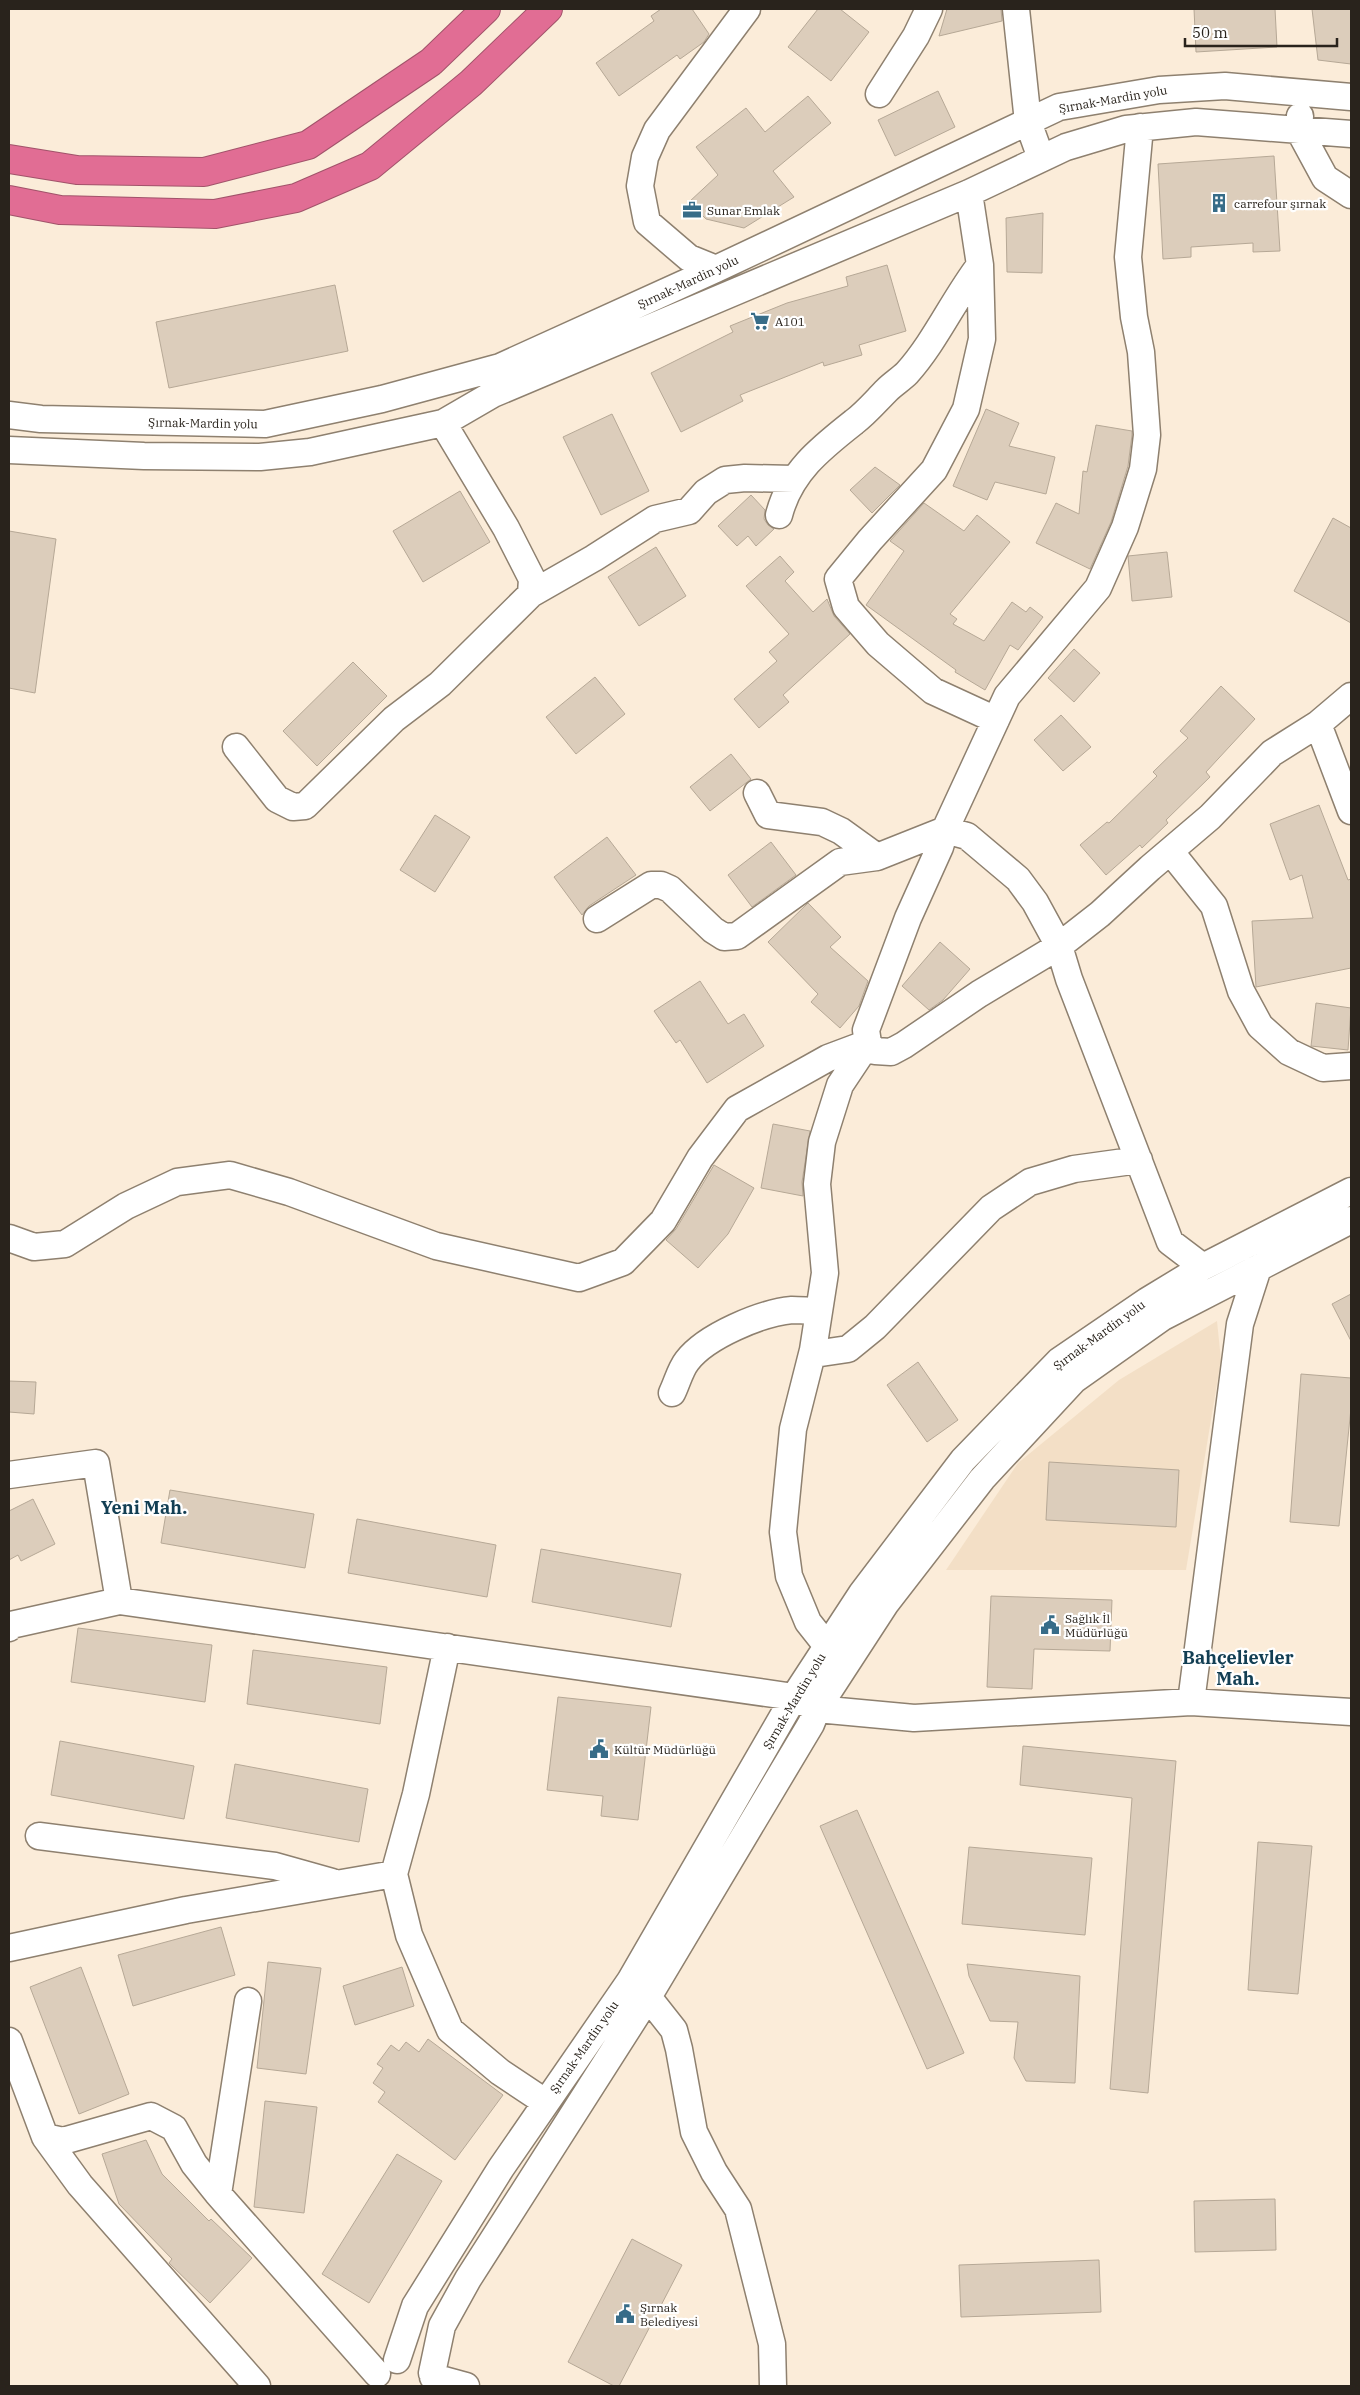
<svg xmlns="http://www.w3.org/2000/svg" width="1360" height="2395" viewBox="0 0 1360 2395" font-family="'IBM Plex Serif',serif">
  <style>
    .built { fill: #f3dfc6 }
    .building { fill: #dccdbb; stroke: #b6a896 }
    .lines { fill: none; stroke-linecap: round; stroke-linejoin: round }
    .minor-casing { stroke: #8e806f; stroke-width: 29 }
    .highway-casing { stroke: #a1536a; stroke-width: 30 }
    .minor { stroke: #fff; stroke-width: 26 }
    .highway { stroke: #e16d94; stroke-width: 28 }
    .labels { text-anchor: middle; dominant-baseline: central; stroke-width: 4.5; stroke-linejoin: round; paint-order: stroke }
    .street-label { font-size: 12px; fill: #29231c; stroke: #fff }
    .poi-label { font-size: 12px; fill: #29231c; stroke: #fff; text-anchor: start }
    .district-label { font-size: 18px; font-weight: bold; fill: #123e53; stroke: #fff }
  </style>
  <rect width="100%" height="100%" fill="#fbecd9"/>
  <path class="built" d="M1217,1321L1221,1360L1186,1570H946L1018,1463L1119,1380Z"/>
  <path class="building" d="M661,9H692L709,34L704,42L680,59L677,55L619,96L596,63L654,21L651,16Z
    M818,9H840L869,32L831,81L788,47Z
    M947,9H1001L1002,21L939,36Z
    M1194,9H1275L1277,47L1196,52Z
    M1312,9H1351V64L1318,60Z
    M938,91L955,127L895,156L878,120Z
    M808,96L831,123L773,171L794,197L744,228L706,219L689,202L718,175L696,147L746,108L765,132Z
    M1274,156L1280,251L1253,252V243L1191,247V257L1163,259L1158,164Z
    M1043,213L1042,273L1007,272L1006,218Z
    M887,265L906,331L859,345L862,355L824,366L823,362L740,395L743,401L681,432L651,373L733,332L730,326L787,303L848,286L846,277Z
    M335,285L348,351L169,388L156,322Z
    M986,409L1019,423L1009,446L1055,457L1046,494L995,482L987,500L953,486Z
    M612,414L649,491L601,515L563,437Z
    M1096,425L1132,431V435L1128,466L1111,522L1090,569L1036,543L1056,503L1079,514L1083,471L1087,472Z
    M875,467L900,485L872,513L850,490Z
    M460,491L490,542L423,582L393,531Z
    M751,495L765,510L764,519L768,525L774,529L756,546L748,536L737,546L718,526Z
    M924,503L964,531L977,515L1010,542L950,614L957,619L953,624L984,641L1012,602L1026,612L1030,607L1043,617L1018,650L1010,645L985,690L955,672L956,670L866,605L904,551L890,541Z
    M1333,518L1351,528V623L1294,591Z
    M9,531L56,539L35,693L9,688Z
    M656,547L686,596L639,626L608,577Z
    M1167,552L1172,597L1132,601L1128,556Z
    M780,556L794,572L785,581L813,612L827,599L834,616L850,634L783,695L789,702L759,728L734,699L777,661L769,652L789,634L746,586Z
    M1074,649L1100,673L1074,702L1048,678Z
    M353,662L387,696L317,766L283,731Z
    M595,677L625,714L576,754L546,717Z
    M1221,686L1255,719L1206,772L1210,777L1166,820L1168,823L1142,848L1140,845L1106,875L1080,845L1107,822L1109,823L1157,776L1153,772L1188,738L1180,731Z
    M1061,715L1091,747L1063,771L1034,740Z
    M731,754L751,779L710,811L690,787Z
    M1319,805L1348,880L1351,879V968L1256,987L1252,921L1313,918L1302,875L1290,880L1270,824Z
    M435,815L470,837L435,892L400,870Z
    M607,837L636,875L589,906L582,915L554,877Z
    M771,842L796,875L752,907L728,875Z
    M808,903L841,937L830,947L868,981L859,1006L840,1028L811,1002L818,994L768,942Z
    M940,942L970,969L943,1000L929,1010L902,986Z
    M700,981L728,1024L744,1014L764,1046L707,1083L680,1040L676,1043L654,1011Z
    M1316,1003L1351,1008L1348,1050L1311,1046Z
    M773,1124L810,1131L802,1182L803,1196L761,1188Z
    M714,1165L754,1188L728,1234L698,1268L666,1240L676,1229Z
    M1351,1294V1341L1332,1304Z
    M918,1362L958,1420L927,1442L887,1385Z
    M1301,1374L1351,1378V1408L1339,1526L1290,1522Z
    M9,1381L36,1382L34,1414L9,1412Z
    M1049,1462L1179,1470L1176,1527L1046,1520Z
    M170,1490L314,1514L305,1568L161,1543Z
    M33,1499L55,1544L21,1561L18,1555L9,1560V1511Z
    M357,1519L496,1545L487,1597L348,1573Z
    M541,1549L681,1574L671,1627L532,1602Z
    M991,1596L1112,1600L1110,1651L1034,1649L1032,1689L987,1687Z
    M78,1628L212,1645L205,1702L71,1682Z
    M253,1650L387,1667L380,1724L247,1704Z
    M558,1697L651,1707L638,1820L601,1816L603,1796L547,1790Z
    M60,1741L194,1766L184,1819L51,1795Z
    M1023,1746L1176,1761L1148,2093L1110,2089L1132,1798L1020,1785Z
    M235,1764L368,1789L359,1842L226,1818Z
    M857,1810L964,2053L927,2069L820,1826Z
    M1258,1842L1312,1846L1298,1994L1248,1990Z
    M969,1847L1092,1858L1085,1935L962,1924Z
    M221,1927L235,1975L133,2006L118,1955Z
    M268,1962L321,1968L306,2074L257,2068Z
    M967,1964L1080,1976L1075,2083L1026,2081L1014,2058L1018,2022L990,2021L969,1976Z
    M81,1967L129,2094L79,2114L30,1987Z
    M402,1967L414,2006L355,2025L343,1986Z
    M428,2039L503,2095L455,2160L378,2102L385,2092L373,2083L383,2068L377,2064L391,2045L399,2051L406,2042L419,2052Z
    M265,2101L317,2107L304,2213L254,2207Z
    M146,2140L162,2174L209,2221L211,2219L252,2258L210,2303L169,2263L172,2259L119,2204L102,2154Z
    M397,2154L442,2181L369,2303L322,2274Z
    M1275,2199L1276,2250L1195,2252L1194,2201Z
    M632,2239L682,2265L619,2386H614L568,2362Z
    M1099,2260L1101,2312L961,2317L959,2265Z"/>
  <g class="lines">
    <g class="minor-casing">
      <path id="minor" d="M1016,9L1028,122L1041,158
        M879,94L916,36L929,9
        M1300,116L1299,130L1325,178L1351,195
        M1140,127L1128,257L1134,317L1141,352L1147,435L1143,469L1125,527L1098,588L1007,696L945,830L940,847L908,918L866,1030L868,1043L875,1051L891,1052L904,1045L979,994L1059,946L1100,914L1150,868L1210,817L1272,753L1318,724L1351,696
        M969,193L980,265L982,339L966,409L934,470L870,540L838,579L846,607L878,644L933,691L996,720
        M716,269L689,258L647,222L640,186L645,157L657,130L747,9
        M9,415L41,419L265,424L382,399L500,367L716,269L1059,107L1159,90L1225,86L1351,97
        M443,423L506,528L532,579L531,594
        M9,450L144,456L260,457L310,452L443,423L493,394L969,193L1066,147L1126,129L1196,122L1351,134
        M779,515C790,472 821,448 854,422C866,413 876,401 887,390C893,384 901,379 907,373C935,342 954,299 980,265
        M1318,724L1351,811
        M236,747L277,799L293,807L305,806L394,719L440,684L531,594L594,558L655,519L689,511L706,492L725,480L745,478L794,479
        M757,793L768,815L822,822L841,831L877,857
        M1170,851L1214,906L1241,991L1260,1026L1289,1052L1323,1068L1351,1066
        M597,919L651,885H661L670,889L713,930L724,937L737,936L840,862L877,857L945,830L967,836L1018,879L1035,902L1059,946L1069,979L1170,1242L1203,1267
        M9,1238L34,1247L65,1244L126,1206L177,1182L230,1175L289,1192L436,1246L579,1278L623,1262L663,1221L700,1158L737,1109L828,1058L868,1043
        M813,1350L821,1353L848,1349L875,1327L991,1208L1030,1182L1074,1169L1139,1160
        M672,1393C677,1383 680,1370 687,1361C706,1336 761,1313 792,1310C801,1310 810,1311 819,1311
        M9,1475L96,1463L119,1601
        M9,1628L11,1625L119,1601L794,1697L817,1709L914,1718L1191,1702L1351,1712
        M827,1646L808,1622L789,1576L783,1532L793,1429L813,1350L825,1273L817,1184L822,1142L840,1085L868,1043
        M447,1647L416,1794L394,1874L409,1935L450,2030L500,2072L545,2102
        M1191,1702L1240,1324L1258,1268
        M39,1836L275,1866L332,1882
        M9,1948L186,1910L394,1874
        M648,1997L674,2030L679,2049L694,2132L714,2172L738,2209L772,2344L773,2386
        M248,2001L218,2194L377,2374
        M9,2041L45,2137L63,2141L151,2116L174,2128L194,2164L218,2194
        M45,2137L80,2185L257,2386
        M397,2360L415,2306L501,2168L630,1981L794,1697L862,1593L963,1460L1059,1361L1147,1301L1203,1267L1351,1191
        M432,2373L442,2326L468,2279L648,1997L811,1724L817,1709L886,1603L982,1479L1074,1380L1163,1317L1351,1220
        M433,2377L466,2386"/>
    </g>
    <g class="highway-casing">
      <path id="highway" d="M9,159L77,170L204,172L308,145L431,62L486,9
        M9,200L60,210L215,214L296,198L370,166L471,83L548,9"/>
    </g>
    <use href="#minor" class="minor"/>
    <use href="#highway" class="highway"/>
  </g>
  <defs>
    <g id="building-bare" transform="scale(1.5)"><path d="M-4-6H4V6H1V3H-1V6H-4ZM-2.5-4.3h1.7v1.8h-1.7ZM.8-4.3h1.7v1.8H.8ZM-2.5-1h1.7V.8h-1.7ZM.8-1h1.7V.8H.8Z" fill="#376c88" stroke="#fff" stroke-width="2.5" paint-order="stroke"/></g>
    <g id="office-bare" transform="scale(1.5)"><path d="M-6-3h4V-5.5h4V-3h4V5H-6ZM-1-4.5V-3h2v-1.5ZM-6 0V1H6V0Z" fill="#376c88" stroke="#fff" stroke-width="2.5" paint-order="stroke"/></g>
    <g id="supermarket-bare" transform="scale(1.5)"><path d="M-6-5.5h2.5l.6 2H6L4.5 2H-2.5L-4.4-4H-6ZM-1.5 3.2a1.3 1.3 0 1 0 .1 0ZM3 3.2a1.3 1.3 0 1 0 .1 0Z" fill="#376c88" stroke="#fff" stroke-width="2.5" paint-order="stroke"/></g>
    <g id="civic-bare" transform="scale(1.5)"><path d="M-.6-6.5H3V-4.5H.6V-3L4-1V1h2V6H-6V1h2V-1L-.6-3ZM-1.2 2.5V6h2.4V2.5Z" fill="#376c88" stroke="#fff" stroke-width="2.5" paint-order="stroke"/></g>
  </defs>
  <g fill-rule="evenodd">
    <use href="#building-bare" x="1219" y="203"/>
    <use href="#office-bare" x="692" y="210"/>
    <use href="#supermarket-bare" x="760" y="321"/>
    <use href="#civic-bare" x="1050" y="1625"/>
    <use href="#civic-bare" x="599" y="1749"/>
    <use href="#civic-bare" x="625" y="2314"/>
  </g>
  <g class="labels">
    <g class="street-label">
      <text transform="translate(1113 99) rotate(-10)">Şırnak-Mardin yolu</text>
      <text transform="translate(688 282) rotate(-25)">Şırnak-Mardin yolu</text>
      <text transform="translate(203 423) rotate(1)">Şırnak-Mardin yolu</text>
      <text transform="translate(1099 1335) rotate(-36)">Şırnak-Mardin yolu</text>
      <text transform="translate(794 1701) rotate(-59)">Şırnak-Mardin yolu</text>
      <text transform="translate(584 2047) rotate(-55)">Şırnak-Mardin yolu</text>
    </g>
    <g class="poi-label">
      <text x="1234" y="203">carrefour şırnak</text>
      <text x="707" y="210">Sunar Emlak</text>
      <text x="775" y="321">A101</text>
      <text x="1065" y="1618">Sağlık İl<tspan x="1065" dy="14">Müdürlüğü</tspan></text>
      <text x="614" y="1749">Kültür Müdürlüğü</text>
      <text x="640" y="2307">Şırnak<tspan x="640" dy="14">Belediyesi</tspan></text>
    </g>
    <g class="district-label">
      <text x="144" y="1507">Yeni Mah.</text>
      <text x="1238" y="1657">Bahçelievler<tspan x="1238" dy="21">Mah.</tspan></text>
    </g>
  </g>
  <rect width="1360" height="2395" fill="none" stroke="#29231c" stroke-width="20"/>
  <path d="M1185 38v8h152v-8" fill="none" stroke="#29231c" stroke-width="2.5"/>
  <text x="1192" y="38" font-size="15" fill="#29231c" stroke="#ffffff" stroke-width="4" paint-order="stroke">50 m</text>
</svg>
